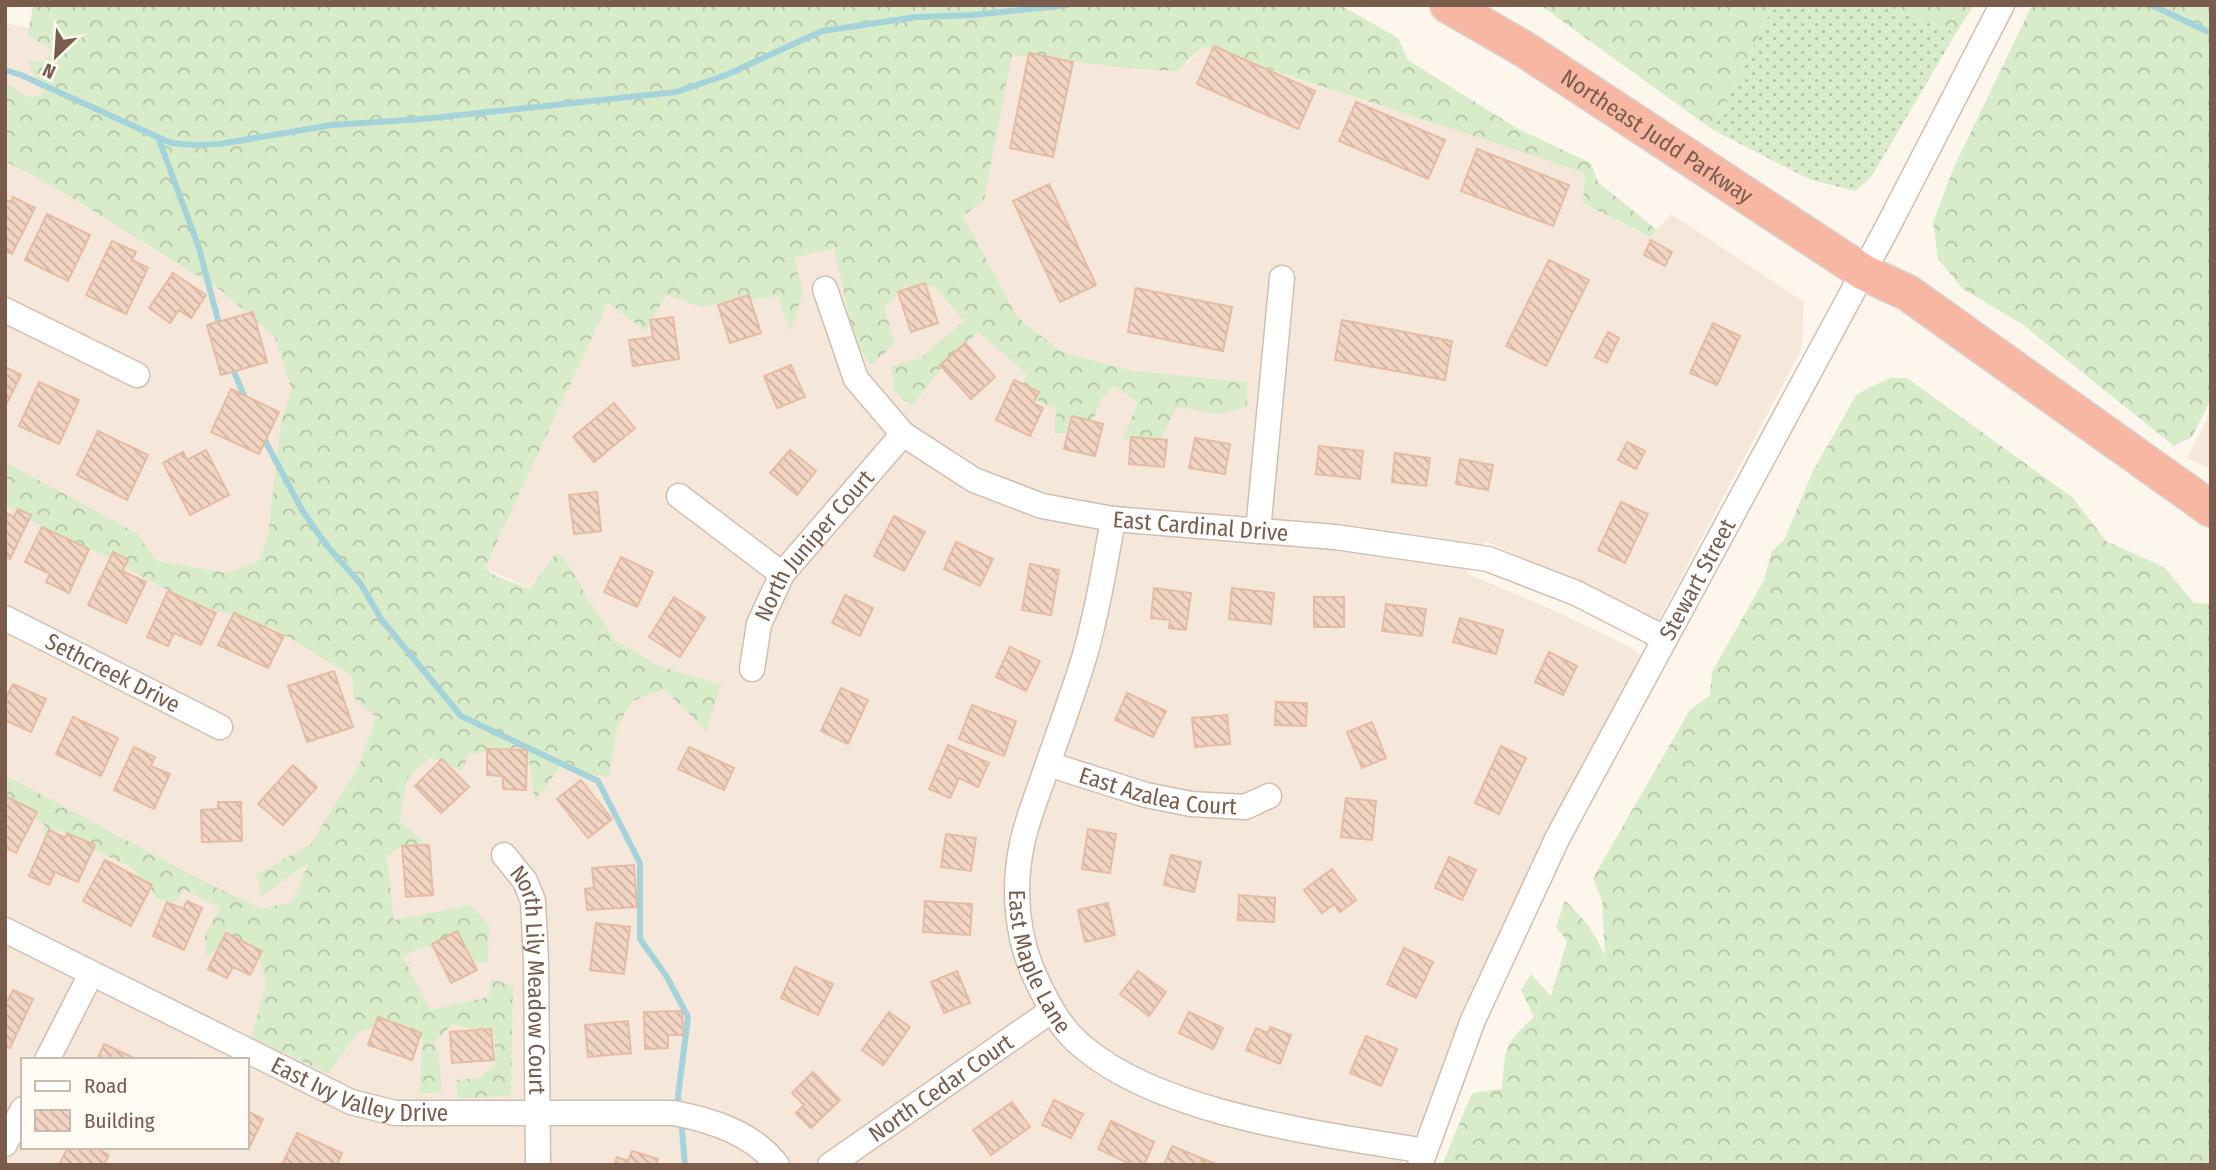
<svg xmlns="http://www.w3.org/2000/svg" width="2216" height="1170" viewBox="0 0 2216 1170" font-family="'Fira Sans Condensed',sans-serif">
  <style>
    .residential { fill: #f5e8da; fill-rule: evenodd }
    .grass { fill: url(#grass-dots) }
    .forest { fill: url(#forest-crowns) }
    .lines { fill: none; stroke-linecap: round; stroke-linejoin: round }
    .stream { stroke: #a5d3da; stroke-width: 6 }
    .building { fill: url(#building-back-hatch); stroke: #e6bba3; stroke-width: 2 }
    .minor-casing { stroke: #d1beb0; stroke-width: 27 }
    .highway-casing { stroke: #dad1cd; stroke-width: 38 }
    .minor { stroke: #fff; stroke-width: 24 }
    .highway { stroke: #f7b7a3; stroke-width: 35 }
    .labels { text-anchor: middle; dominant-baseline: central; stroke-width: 6; stroke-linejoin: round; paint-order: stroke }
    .street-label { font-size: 23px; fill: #7a5c4d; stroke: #fffaf3 }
  </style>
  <defs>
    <pattern id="grass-dots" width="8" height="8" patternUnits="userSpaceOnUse" patternTransform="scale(1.75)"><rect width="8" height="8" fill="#d8ecc9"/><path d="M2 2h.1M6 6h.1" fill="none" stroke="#b4c2a5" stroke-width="1.8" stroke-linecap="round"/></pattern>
    <pattern id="forest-crowns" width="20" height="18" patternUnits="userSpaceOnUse" patternTransform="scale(1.75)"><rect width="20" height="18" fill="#d8ecc9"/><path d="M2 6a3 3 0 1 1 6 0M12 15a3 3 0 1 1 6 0" fill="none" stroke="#b4c2a5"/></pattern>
    <pattern id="building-back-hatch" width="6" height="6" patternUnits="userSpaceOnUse" patternTransform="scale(1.75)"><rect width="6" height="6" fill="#f3d5c3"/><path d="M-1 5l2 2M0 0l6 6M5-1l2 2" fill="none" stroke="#cab0a1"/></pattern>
  </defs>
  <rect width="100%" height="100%" fill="#fdf6ec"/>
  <path class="residential" d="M5,23L95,42L462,617L537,592L485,568L608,303L963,216L1006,28L1188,63L1202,47L1585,173L1584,204L1650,237L1671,214L1804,302L1802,348L1658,621L1485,541L1466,573L1553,610L1632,648L1643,657L1401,1165H5ZM23,1060H247V1147H23Z
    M2211,412V469L2187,458Z"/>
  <path class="grass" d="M1803,5H1883L1956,33L1872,176L1856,191L1811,180L1713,130L1771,10Z"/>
  <path class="forest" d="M33,5H1340L1398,38L1408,60L1518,129L1591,163L1598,182L1657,230L1650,237L1583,203L1585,173L1202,47L1177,71L1138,69L1012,55L984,200L963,216L1017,317L1062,352L1132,371L1247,382V407L1219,414L1177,407L1159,441L1122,440L1138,403L1115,385L1101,399L1091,425L1075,432L1054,434L1056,409L1019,392L1027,374L978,332L945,363L912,406L894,392L891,366L921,358L964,321L934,286L903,287L884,308L895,344L871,365L855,342L834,248L794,258L803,292L790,332L778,296L702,307L666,295L646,331L608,303L485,568L496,576L530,589L557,552L569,565L589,601L616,641L659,666L721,685L706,731L664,689L632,701L617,727L609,777L585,774L564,762L535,800L527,747L469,754L462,771L430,757L406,780L400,821L432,849L402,845L387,857L394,920L470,905L489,925L488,963L455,958L426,946L403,956L430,1010L489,997L491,979L513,986L511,1095L458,1099L456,1080L480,1078L495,1064V1036L453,1024L435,1041L440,1065L442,1092L419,1094L423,1038L381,1026L358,1032L328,1074L251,1037L267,983L258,954L234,939L206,956L205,933L220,908L185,890L174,902L157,899L151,888L130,866L88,848L58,829L43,846L44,824L5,801V775L197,878L262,909L292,902L309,862L262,896L256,875L311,844L360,763L376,717L354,698L352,676L275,629L202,606L155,584L108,557L49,531L5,505V462L138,534L156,561L228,573L260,560L268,535L281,421L292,390L275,337L222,291L61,191L5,161V84H9L27,97L43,95L28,61H45L53,51L28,35Z
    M1540,5H1803L1771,10L1713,130Z
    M1883,5H1974L1956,33Z
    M2032,5H2211V399L2192,437L2174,446L2022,324L1963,289L1938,259L1933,222L1954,167Z
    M1889,378H1907L2073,498L2106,541L2164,567L2194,603L2211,604V1165H1442L1472,1093L1502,1089C1505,1049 1503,1045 1534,1017L1521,990L1531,974L1551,996L1567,941L1556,927L1565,900L1589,926L1605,955L1602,901L1593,878L1690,710L1710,695L1712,672L1764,580L1772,551L1784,540L1813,471L1857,394Z"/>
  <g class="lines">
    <path class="stream" d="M2151,5L2211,33
      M5,70L21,75L171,143L194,145L220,144L332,125L423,119L676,92L726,75L822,31L917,17L973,15L1067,5
      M158,137L199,248L220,328
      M231,365L246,400
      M262,435L302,510L327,546L361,584L381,619L461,716L598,781L640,863V939L667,977L688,1017L678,1096L679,1109
      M681,1119L685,1165"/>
  </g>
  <path class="building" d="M1214,46L1315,91L1298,129L1197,84Z
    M1029,53L1073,62L1053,157L1010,148Z
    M1356,102L1445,140L1428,179L1339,141Z
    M1477,149L1569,185L1553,226L1461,191Z
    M1049,184L1096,285L1060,302L1013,201Z
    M13,197L35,208L12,254L5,251V199L11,202Z
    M47,214L90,235L68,281L25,260Z
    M1651,240L1672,252L1665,266L1644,255Z
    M112,241L136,252L132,260L148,268L126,314L86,295Z
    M1549,260L1589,280L1546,366L1506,346Z
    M173,273L206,295L191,318L179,310L170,323L149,308Z
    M925,283L938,323L911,332L898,292Z
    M1136,288L1232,307L1223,351L1128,332Z
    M749,295L761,333L730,343L718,305Z
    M253,312L267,362L221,375L207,325Z
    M673,317L679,359L633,366L629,340L653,337L650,320Z
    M1342,320L1452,341L1445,380L1335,360Z
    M1713,323L1740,336L1717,385L1690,373Z
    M1608,332L1619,338L1607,363L1595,357Z
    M965,343L995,377L971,399L940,365Z
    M791,365L805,397L777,408L764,376Z
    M5,367L21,375L5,407Z
    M1014,380L1039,392L1033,403L1043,408L1030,436L996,420Z
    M39,382L79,400L59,444L19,426Z
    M231,389L279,412L259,454L211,432Z
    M614,403L635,428L594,462L573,437Z
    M1072,416L1103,424L1095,456L1064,449Z
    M98,431L148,455L127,500L77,475Z
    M1131,437L1167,440L1164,467L1129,464Z
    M1195,438L1230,444L1225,474L1189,468Z
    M1627,442L1645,451L1636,469L1618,460Z
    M1319,446L1363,451L1360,479L1316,474Z
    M206,450L229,495L190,515L163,463L183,452L187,460Z
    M790,450L816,471L797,495L770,473Z
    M1395,453L1430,458L1426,486L1392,482Z
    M1460,459L1493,465L1488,490L1456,484Z
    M597,492L601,531L574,534L569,495Z
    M1621,502L1648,514L1625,563L1598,550Z
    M18,509L31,515L10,559L5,556V512L14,517Z
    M894,516L925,532L904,571L874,556Z
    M42,527L89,549L69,593L46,582L50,574L25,562Z
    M956,542L993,559L980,586L944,569Z
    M113,552L128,560L122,571L146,582L126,623L88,605Z
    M621,557L653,572L637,607L604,592Z
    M1030,564L1059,570L1051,615L1022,610Z
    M1154,588L1191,593L1186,630L1169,628L1170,620L1151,618Z
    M1232,588L1274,593L1271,624L1229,619Z
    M168,591L216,613L201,645L174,633L168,646L147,637Z
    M845,595L873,608L860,636L832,623Z
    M674,597L705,617L680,657L649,637Z
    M1314,597H1344V627H1314Z
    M1386,604L1426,609L1422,636L1382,631Z
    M234,613L284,636L268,668L218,645Z
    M1460,618L1503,630L1496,654L1453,642Z
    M1010,647L1040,661L1026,691L996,677Z
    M1549,652L1577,666L1563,695L1535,682Z
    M334,671L353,727L307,742L288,686Z
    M13,684L46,699L31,732L5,720V700Z
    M841,688L868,700L848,744L821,731Z
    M1127,693L1166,711L1153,737L1115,720Z
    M1276,702L1307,703L1306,726L1275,725Z
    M972,705L1016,721L1004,756L959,739Z
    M1227,715L1230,744L1195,747L1192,718Z
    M73,717L118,738L101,776L56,754Z
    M1372,722L1386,758L1362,768L1347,732Z
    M948,745L989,763L978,787L959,778L950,798L929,789Z
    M1501,746L1526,758L1499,814L1475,803Z
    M134,747L155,757L151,766L170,774L154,809L114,790Z
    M689,747L734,768L724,790L678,769Z
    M487,749L527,750L526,790L503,789V776L487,775Z
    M442,759L469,787L441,813L415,786Z
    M293,765L317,787L283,825L258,804Z
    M581,780L612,819L588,838L557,799Z
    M5,796L37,812L16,853L5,847Z
    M1346,798L1376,801L1372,840L1341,837Z
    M218,802H241L242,841L202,842L201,810L218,809Z
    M1088,829L1116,834L1110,873L1082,869Z
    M49,830L65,838L67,833L95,845L78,882L55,872L49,885L29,876Z
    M946,834L976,838L971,871L941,867Z
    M429,845L433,895L406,897L402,846Z
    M1171,855L1201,862L1194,892L1164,885Z
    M1449,857L1476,870L1462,900L1435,888Z
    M105,860L152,885L131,926L83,901Z
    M634,865L637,907L587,910L585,889L594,888L592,868Z
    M1332,869L1356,900L1340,912L1334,904L1322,913L1304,890Z
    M1239,895L1275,898L1274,922L1238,920Z
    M187,901L202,908L184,950L153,936L167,902L183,909Z
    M925,901L972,904L970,935L923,932Z
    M1108,903L1115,935L1085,942L1078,910Z
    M596,923L630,927L624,974L590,970Z
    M457,931L477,970L451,983L432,944Z
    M226,933L262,951L250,975L233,967L227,978L208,969Z
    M1404,948L1433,962L1416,998L1387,984Z
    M795,967L833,984L818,1015L781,998Z
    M957,971L970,1003L944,1013L931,982Z
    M1138,971L1166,992L1149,1016L1120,994Z
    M13,990L33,999L10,1048L5,1046V999L8,1000Z
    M682,1011L683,1035H668V1048L645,1049L644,1012Z
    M889,1012L910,1027L883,1065L862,1050Z
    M1189,1012L1223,1028L1213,1049L1179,1033Z
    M378,1017L421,1033L412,1060L368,1045Z
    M628,1021L631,1053L588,1057L585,1025Z
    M1270,1027L1291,1035L1280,1064L1246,1050L1256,1028L1268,1033Z
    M491,1029L494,1060L452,1063L450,1032Z
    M1366,1036L1397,1049L1381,1086L1350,1073Z
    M104,1044L138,1060H97Z
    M813,1072L840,1100L811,1128L796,1113L804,1105L792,1093Z
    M1054,1100L1083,1114L1071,1138L1042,1125Z
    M1012,1102L1030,1127L991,1155L973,1130Z
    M247,1111L263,1119L249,1148L247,1147Z
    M1111,1121L1154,1142L1144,1165H1132L1098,1149Z
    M297,1133L342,1153L337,1165H282Z
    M1172,1146L1218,1165H1164Z
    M68,1147H94L109,1155L104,1165H59Z
    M632,1151L658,1159L656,1165H614L617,1157L628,1161Z"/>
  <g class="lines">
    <g class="minor-casing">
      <g id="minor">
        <path id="s1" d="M825,289L856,379L903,434L974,480L1042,506L1113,519L1335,537L1488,559L1576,593L1664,638"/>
        <path d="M5,310L137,375"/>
        <path d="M679,496L782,574"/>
        <path id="s2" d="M1113,519C1105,565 1097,613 1084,658C1071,701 1055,742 1041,784C1034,803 1026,824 1022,844C1012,891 1017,941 1038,983C1050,1008 1062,1030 1083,1047C1163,1115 1324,1134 1425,1151"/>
        <path d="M1258,531L1282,278"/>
        <path id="s3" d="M5,618L220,727"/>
        <path id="s4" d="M752,669L759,624L782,574L903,434"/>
        <path id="s5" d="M1048,764L1146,795L1191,804L1245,807L1269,796"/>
        <path id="s6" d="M504,855L525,881L533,901L536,961L538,1165"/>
        <path id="s7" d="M5,930L351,1102L395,1113H674C711,1120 753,1133 777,1165"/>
        <path d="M47,1060L91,974"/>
        <path d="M5,1144L23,1109"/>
        <path id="s8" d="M830,1165L1051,1011"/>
        <path id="s9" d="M1420,1165L1473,1020L1558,837L1886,230L2002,5"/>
      </g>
    </g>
    <g class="highway-casing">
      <g id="highway">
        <path id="s10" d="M1448,5L1524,49L1863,272L1908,293L2211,509"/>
      </g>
    </g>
    <use href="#minor" class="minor"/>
    <use href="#highway" class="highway"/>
  </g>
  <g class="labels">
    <g class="street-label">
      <text stroke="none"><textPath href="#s10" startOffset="247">Northeast Judd Parkway</textPath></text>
      <text stroke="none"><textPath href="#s1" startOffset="485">East Cardinal Drive</textPath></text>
      <text stroke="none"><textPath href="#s4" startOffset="142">North Juniper Court</textPath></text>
      <text stroke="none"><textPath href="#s9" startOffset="649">Stewart Street</textPath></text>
      <text stroke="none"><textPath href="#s3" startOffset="121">Sethcreek Drive</textPath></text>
      <text stroke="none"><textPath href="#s5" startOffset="114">East Azalea Court</textPath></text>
      <text stroke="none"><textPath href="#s2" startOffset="460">East Maple Lane</textPath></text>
      <text stroke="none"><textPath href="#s6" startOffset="133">North Lily Meadow Court</textPath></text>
      <text stroke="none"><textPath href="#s7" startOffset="392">East Ivy Valley Drive</textPath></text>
      <text stroke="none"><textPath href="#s8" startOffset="135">North Cedar Court</textPath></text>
    </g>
  </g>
  <rect width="2216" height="1170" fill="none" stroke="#7a5c4d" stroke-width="14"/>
  <rect x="21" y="1058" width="228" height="91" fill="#fffaf3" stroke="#cabbb1" stroke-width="2"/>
  <rect x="35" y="1081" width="35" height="10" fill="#ffffff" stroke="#cabbb1" stroke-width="2"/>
  <text x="84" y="1093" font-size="21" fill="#7a5c4d">Road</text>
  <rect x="35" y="1110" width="35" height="21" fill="url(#building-back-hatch)" stroke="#cabbb1" stroke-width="2"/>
  <text x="84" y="1128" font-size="21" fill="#7a5c4d">Building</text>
  <g transform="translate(56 56) rotate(205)" stroke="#fffaf3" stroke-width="5" paint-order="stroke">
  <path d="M0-5L12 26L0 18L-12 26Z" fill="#7a5c4d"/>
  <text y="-10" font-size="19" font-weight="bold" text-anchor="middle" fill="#7a5c4d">N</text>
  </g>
</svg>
